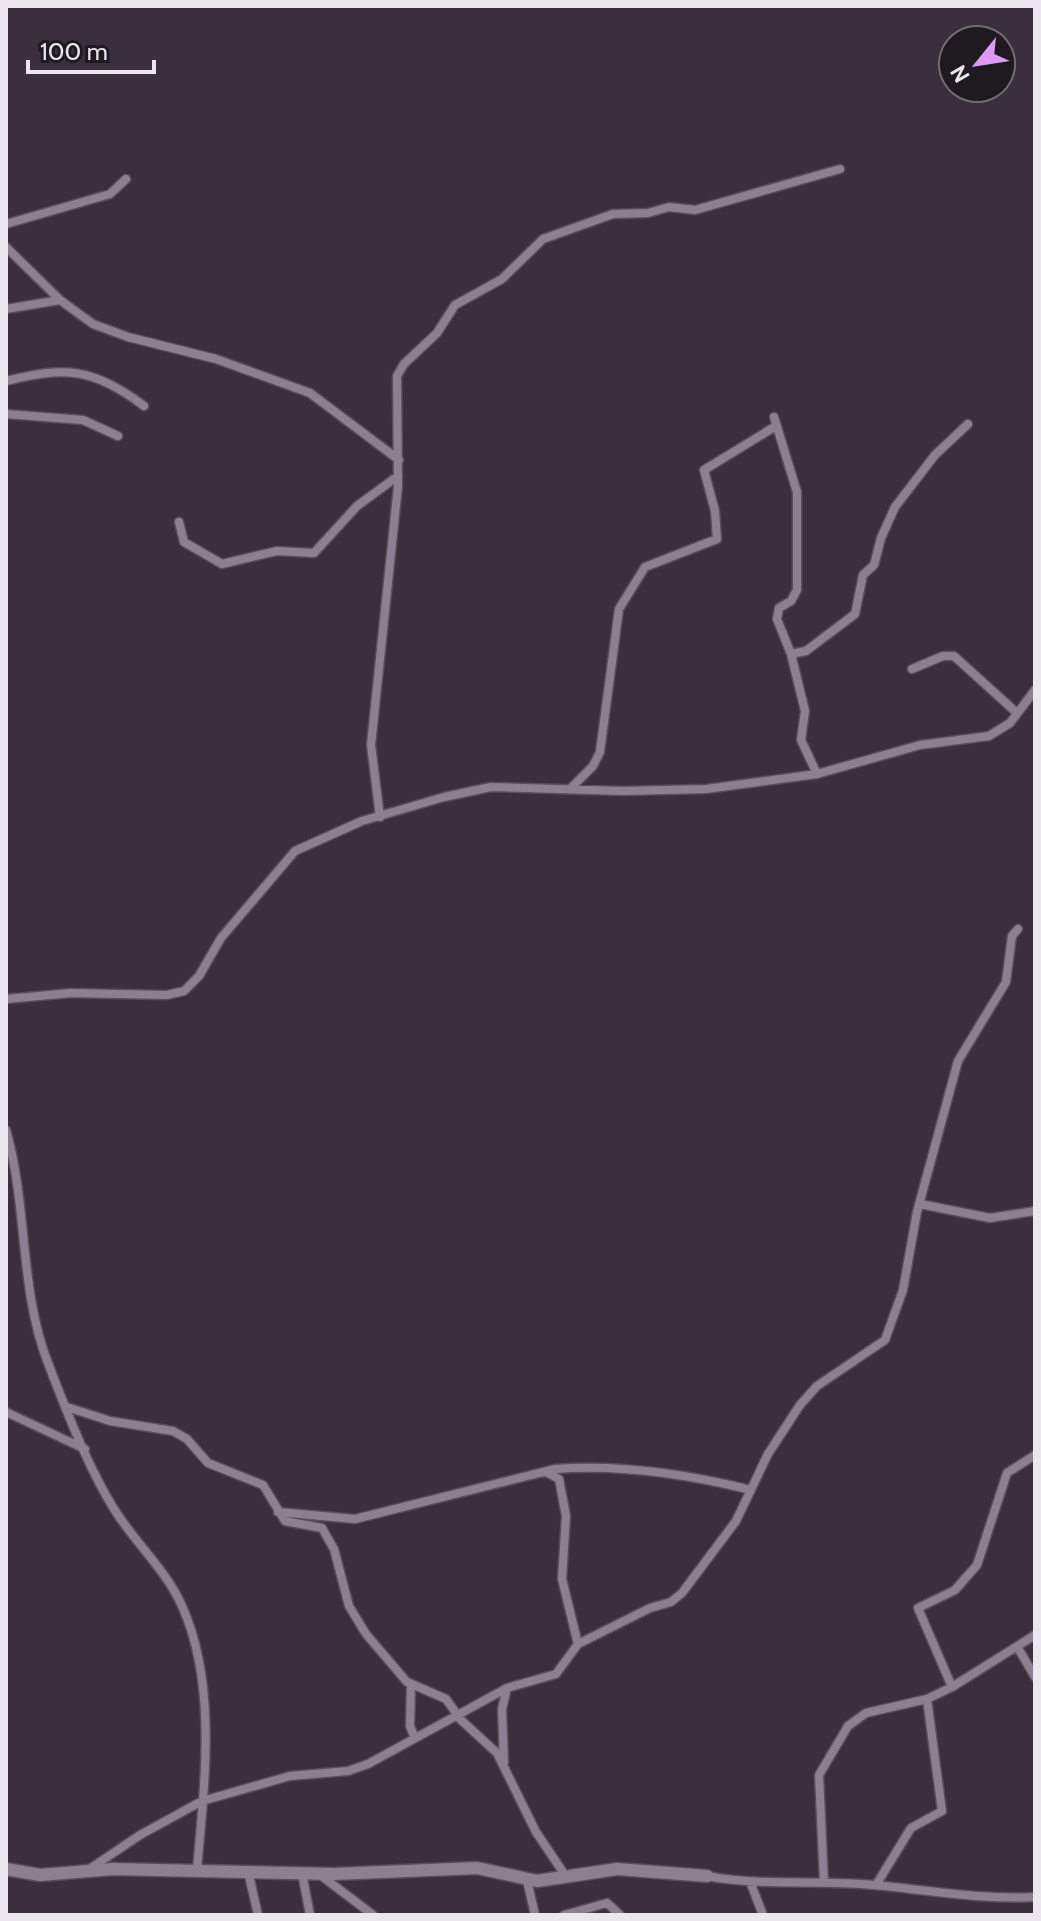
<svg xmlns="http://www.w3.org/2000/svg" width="1041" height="1921" viewBox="0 0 1041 1921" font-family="Cabin,sans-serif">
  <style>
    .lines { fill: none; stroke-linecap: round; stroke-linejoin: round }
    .street-casing { stroke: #564e59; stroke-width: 11 }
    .secondary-casing { stroke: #564e59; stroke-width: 15 }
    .street { stroke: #8b808f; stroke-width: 8 }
    .secondary { stroke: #8b808f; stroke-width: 12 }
  </style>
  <rect width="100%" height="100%" fill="#3a303d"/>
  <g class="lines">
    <g class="street-casing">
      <path id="street" d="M6,224L110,194L126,179
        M6,247L60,300L93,324L128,337L216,359L310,393L399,460
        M6,309L60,300
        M6,381C65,366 94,368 144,406
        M6,414L83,420L118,436
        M774,417L797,492V590L791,601L779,608L777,619L791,654L805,711L801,740L817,774
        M179,522L184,542L222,564L277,551L314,553L357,506L398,476
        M791,654L806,651L855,614L863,575L874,565L881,538L895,507L935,455L968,424
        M912,669L943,656H954L1017,713
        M571,788L593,766L600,752L619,609L645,567L717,539L715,511L704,470L776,426
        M380,817L371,745L398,486L397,376L404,364L437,333L455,305L502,279L543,239L613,214L648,213L669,207L695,210L840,169
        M6,999L71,993L167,995L184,991L199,976L221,938L295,851L362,821L444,797L491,787L623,791L706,789L817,774L920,745L989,736L1010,723L1035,690
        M6,1130C28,1206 19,1289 48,1363C66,1410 89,1470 116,1512C137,1545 166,1570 182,1606C218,1686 204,1786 197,1870
        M920,1204L990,1218L1035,1211
        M67,1407L110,1421L173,1431L187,1439L208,1463L263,1485L285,1521L322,1528L334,1549L349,1606L366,1634L407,1682L446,1699L461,1720L497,1753L536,1832L565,1875
        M6,1412L85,1449
        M546,1472L559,1479L566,1516L562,1579L578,1644
        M278,1512L355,1519L555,1469C621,1464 687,1474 751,1490
        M1018,1648L1035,1677
        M411,1685L410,1726L414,1736
        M952,1687L918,1608L955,1590L977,1565L1007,1473L1035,1455
        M504,1762L502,1709L507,1688
        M88,1870L140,1835L202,1801L290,1776L348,1771L368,1764L507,1688L556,1674L578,1644L650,1608L671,1602L682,1593L736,1521L768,1454L800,1405L817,1386L885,1340L903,1290L917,1212L958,1061L1006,982L1012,936L1018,929
        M248,1871L258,1915
        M302,1873L310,1915
        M319,1874L373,1915
        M707,1876C765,1887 816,1879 874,1885C928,1890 980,1900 1035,1897
        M527,1880L535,1915
        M824,1882L819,1775L848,1726L866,1713L927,1699L952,1687L1035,1635
        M751,1884L763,1915
        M876,1885L911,1828L942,1811L927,1699
        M564,1915L607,1903L620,1915"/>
    </g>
    <g class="secondary-casing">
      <path id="secondary" d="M6,1869L40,1875L113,1869L334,1874L477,1868L537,1881L617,1869L707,1876"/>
    </g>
    <use href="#street" class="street"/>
    <use href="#secondary" class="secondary"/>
  </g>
  <rect width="1041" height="1921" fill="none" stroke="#ece6ee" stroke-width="16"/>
  <g transform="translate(977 64) rotate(240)"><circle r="38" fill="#1e1a20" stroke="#706c72" stroke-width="2"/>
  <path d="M0-6L14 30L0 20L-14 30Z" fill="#dd99f3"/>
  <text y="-12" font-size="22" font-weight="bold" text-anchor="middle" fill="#ece6ee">N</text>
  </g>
  <path d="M28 60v12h126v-12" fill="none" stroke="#ece6ee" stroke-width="4"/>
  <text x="40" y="60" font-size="24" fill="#ece6ee" stroke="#1e1a20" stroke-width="6" paint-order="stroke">100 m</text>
</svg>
